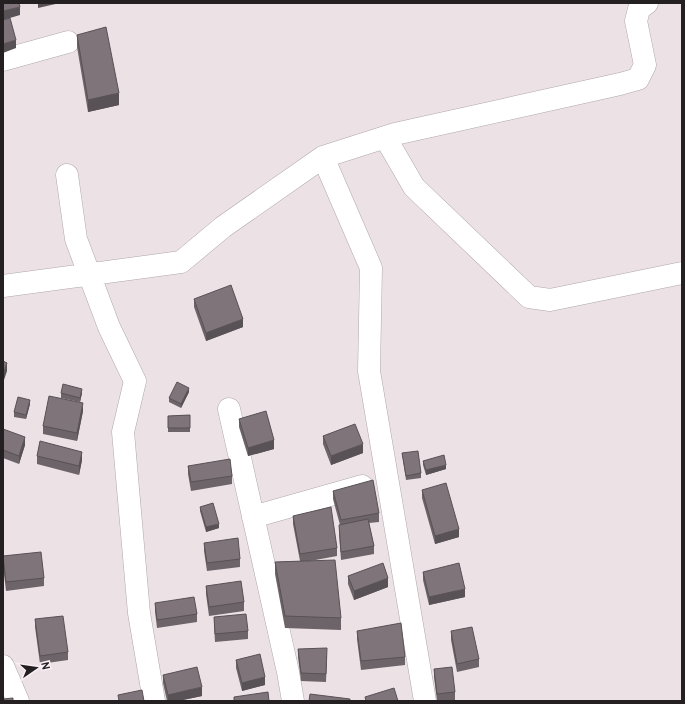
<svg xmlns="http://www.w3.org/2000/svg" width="685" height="704" viewBox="0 0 685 704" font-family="Overpass,sans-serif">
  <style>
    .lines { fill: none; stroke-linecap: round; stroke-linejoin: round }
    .minor-casing { stroke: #b0a6aa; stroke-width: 23 }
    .minor { stroke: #fff; stroke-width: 22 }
    .wall { fill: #6c6468 }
    .shaded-wall { fill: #585155 }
    .building { fill: #7e7479; stroke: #585155 }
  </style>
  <rect width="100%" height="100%" fill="#ece2e6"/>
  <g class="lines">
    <g class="minor-casing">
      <path id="minor" d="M3,60L68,42
        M385,137L414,187L529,297L550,300L682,273
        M323,157L371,268L369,371L425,701
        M67,175L76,239L109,327L135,381L123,432L139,613L154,701
        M3,286L181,262L223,227L323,157L395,134L620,84L638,79L645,65L636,21L639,9L647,3
        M229,409L288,672L293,701
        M253,517L362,486
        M3,666L18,701"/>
    </g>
    <use href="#minor" class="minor"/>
  </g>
  <path class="wall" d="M77,35L119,105L88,112L77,47Z
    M194,299L243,327L206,341L194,307Z
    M189,392L181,408L169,402V398Z
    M61,393H82L80,402L61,398Z
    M30,404L26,419L14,417V412Z
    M83,411L77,441L43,434V426Z
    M190,415V432H168V416Z
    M239,419L274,449L248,456L239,427Z
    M3,429L25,445L19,464L3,458Z
    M323,436L363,453L331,465L323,444Z
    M402,453L421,473V478L406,480Z
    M37,456L82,460L79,475L37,464Z
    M423,461L446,469L426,475L423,465Z
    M188,466L232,476V484L191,491L188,474Z
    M422,490L459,537L435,544L422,498Z
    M333,491L379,513V522L369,523L374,546V554L341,560L339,533V525H340L333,499Z
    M200,507L219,528L206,532L200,511Z
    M293,516L337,548V556L310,561L341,618V630L285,628L275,574V562L300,561L293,524Z
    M204,543L240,559V567L207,571L204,551Z
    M3,556L44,578V586L6,591L3,565Z
    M423,572L465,597L429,605L423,580Z
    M348,576L388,587L354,600L348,584Z
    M206,586L244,602V611L209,616L206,594Z
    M155,603L197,614V622L157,628L155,611Z
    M214,617L248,631V639L215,642L214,625Z
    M35,619L68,652V660L40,664L35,627Z
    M357,631L405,657V665L361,670L357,639Z
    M451,631L479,659V667L457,672L451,640Z
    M298,649L327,656L326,682L301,681L298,657Z
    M236,660L265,685L242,691L236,668Z
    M434,669L455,692V700L450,701H437L434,677Z
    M163,675L202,696L178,701H167L163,683Z"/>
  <path class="shaded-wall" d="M38,3H60L38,8Z
    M20,7V15L3,20V11Z
    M16,40V48L3,53V44Z
    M119,93V105L88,112V100Z
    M243,319V327L206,341V333Z
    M7,363V371L3,383V375Z
    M189,388V392L181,408V404Z
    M82,389V393L80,402V398Z
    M30,400V404L26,419V415Z
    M83,403V411L77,441V433Z
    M25,437V445L19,464V456Z
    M274,440V449L248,456V448Z
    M363,444V453L331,465V456Z
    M82,452V460L79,475V466Z
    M446,465V469L426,475V470Z
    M219,524V528L206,532V527Z
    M459,529V537L435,544V536Z
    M388,578V587L354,600V591Z
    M465,589V597L429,605V597Z
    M265,677V685L242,691V683Z
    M202,687V696L178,701H168V695Z"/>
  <path class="building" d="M3,3H19L20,7L3,11Z
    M10,18L16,40L3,44V20Z
    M106,27L119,93L88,100L77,35Z
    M231,285L243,319L206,333L194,299Z
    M3,361L7,363L3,375Z
    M177,382L189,388L181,404L169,398Z
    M63,384L82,389L80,398L61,393Z
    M49,396L83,403L77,433L43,426Z
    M18,397L30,400L26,415L14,412Z
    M266,411L274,440L248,448L239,419Z
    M190,415V428H168V416Z
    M355,424L363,444L331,456L323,436Z
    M3,429L25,437L19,456L3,450Z
    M40,441L82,452L79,466L37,456Z
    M418,451L421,473L406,476L402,453Z
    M444,455L446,465L426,470L423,461Z
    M230,459L232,476L191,482L188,466Z
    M373,480L379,513L341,520L333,491Z
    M446,483L459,529L435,536L422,490Z
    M213,503L219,524L206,527L200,507Z
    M331,507L337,548L300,554L293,516Z
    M368,519L374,546L341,552L339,525Z
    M238,538L240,559L207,563L204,543Z
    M41,552L44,578L6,582L3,556Z
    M335,560L341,618L285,616L275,562Z
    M383,563L388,578L354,591L348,576Z
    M459,563L465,589L429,597L423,572Z
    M241,581L244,602L209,607L206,586Z
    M194,597L197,614L157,620L155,603Z
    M246,614L248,631L215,634L214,617Z
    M63,616L68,652L40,656L35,619Z
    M401,623L405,657L361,661L357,631Z
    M472,627L479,659L457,664L451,631Z
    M327,648L326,674L301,673L298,649Z
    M260,654L265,677L242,683L236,660Z
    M197,667L202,687L168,695L163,675Z
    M452,667L455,692L437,694L434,669Z
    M394,688L398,701H366L365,697Z
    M142,690L144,701H119L118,695Z
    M268,692L269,701H234V697Z
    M310,694L350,699V701H309Z
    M13,698V701H3V699Z"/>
  <rect width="685" height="704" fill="none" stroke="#242022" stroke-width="8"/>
  <g transform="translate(36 668) rotate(77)" stroke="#faeff4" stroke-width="3" paint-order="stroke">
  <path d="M0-3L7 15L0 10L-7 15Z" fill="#242022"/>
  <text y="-6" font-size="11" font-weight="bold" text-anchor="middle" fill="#242022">N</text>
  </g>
</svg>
